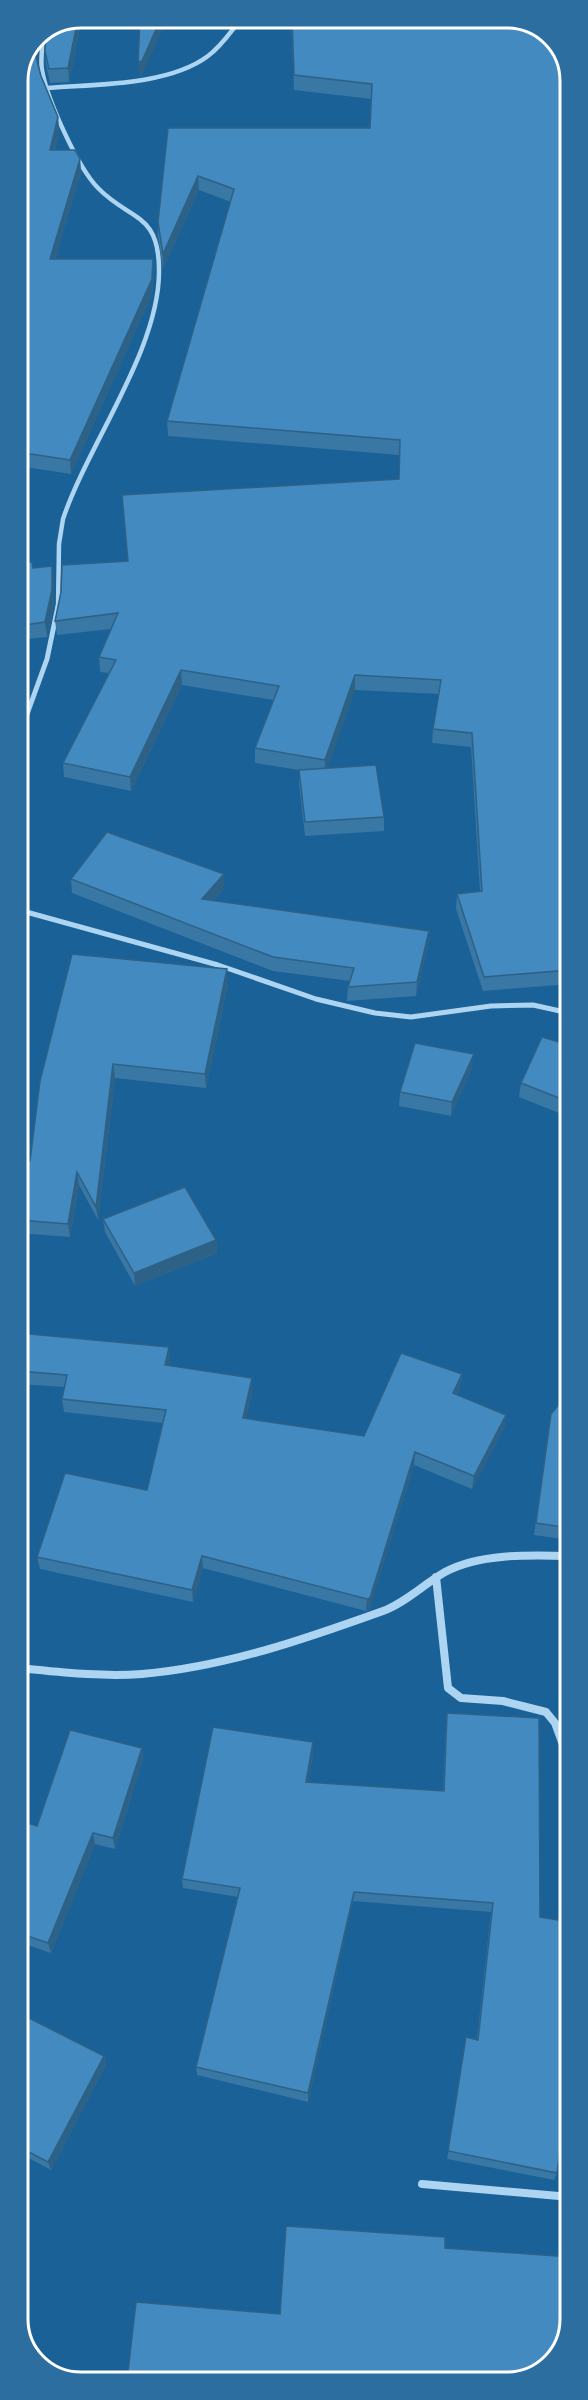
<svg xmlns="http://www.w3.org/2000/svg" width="588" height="2400" viewBox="0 0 588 2400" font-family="'Alegreya Sans',sans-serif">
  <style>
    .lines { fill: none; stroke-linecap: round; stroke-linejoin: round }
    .street-far2 { stroke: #add4f1; stroke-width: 4.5 }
    .street-far1 { stroke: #add4f1; stroke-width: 5 }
    .street { stroke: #add4f1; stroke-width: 8 }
    .wall { fill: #3977a4 }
    .shaded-wall { fill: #2e6186 }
    .building { fill: #428abf; stroke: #2e6186; stroke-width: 1.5 }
    .rim { fill: none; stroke: #fff; stroke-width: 3 }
  </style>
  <rect width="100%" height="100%" fill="#196197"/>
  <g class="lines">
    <path class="street-far2" d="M43,34C43,46 40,58 42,70C47,99 78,168 98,188C130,221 159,212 159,270C160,349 88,444 63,519L59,544L58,608
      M46,88C95,84 168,86 208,56C222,46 231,31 242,18"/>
    <path class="street-far1" d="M18,739L47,659L58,606
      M18,774V816
      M19,910L218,965L316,999L375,1013L411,1017L491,1006L533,1005L569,1013"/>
    <path class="street" d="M436,1577L448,1688L461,1698L503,1701L546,1712L555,1723L570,1764
      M19,1668C60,1672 100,1677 142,1674C225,1667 305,1639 383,1611C405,1603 424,1584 445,1572C480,1553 531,1555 570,1556
      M422,2184L570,2197"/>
  </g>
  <path class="wall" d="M82,18L69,82L50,83L46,65L45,51Z
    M291,18L514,19L569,70V984L483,991L456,909L457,894L480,891L471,747L432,743L433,729L439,694L355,690L327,768L384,817V831L305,836L299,784V770L255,763V748L273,700L182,685L131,791L64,777L63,763L109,673L100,672L99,657L111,629L57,635L55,621L399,479V455L168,436L167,421L231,202L199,190L163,269L158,237V222L168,128H370L371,99L294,90Z
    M37,36H38V63L41,76L58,117L59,131L55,150L80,159L81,173L55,259H153L154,273L152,294L71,474L18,466V81Z
    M18,495L29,562L33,568L54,581V604L47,637L18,640Z
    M71,879L224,888L213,901L429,931L428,945L416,996L347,1001L348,987L350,981L273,971L72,893Z
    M228,983L206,1088L115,1078L98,1220L79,1185L70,1237L19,1233V1160L30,1161L40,1081Z
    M569,1045V1117L519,1097L521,1083Z
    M472,1068L451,1116L399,1106L400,1092Z
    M103,1219L216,1240L217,1253L135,1286L105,1232Z
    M19,1333L170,1361L169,1366L252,1378V1391L246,1419L364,1436L462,1374L460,1387L457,1395L506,1415L504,1428L472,1489L414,1465L369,1610L366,1611L203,1568L193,1602L40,1569L37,1557L147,1490L163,1423L64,1412L62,1399L65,1387L19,1384Z
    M570,1391V1540L534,1535L549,1426Z
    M447,1713L540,1917L557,2173L554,2180L447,2159L466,2037L477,2039L491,1912L353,1901L308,2102L197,2075L196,2067L238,1897L183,1888L182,1879L313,1753L308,1783L443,1791L446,1723Z
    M142,1748L143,1759L115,1849L95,1844L51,1953L19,1942V1820L37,1826Z
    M19,2013L104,2056L106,2065L51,2170L19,2153Z"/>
  <path class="shaded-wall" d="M82,18L69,82L68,68L78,19Z
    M161,18H168L142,75L139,76L138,62Z
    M37,36H38V71L36,57Z
    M58,117L59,131L52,164L50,150Z
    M80,159L81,173L51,273L50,259Z
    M198,176L199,190L163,269V254Z
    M153,259L154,273L152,294L71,474L70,460Z
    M52,566L54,581V604L47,637L45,622Z
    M181,670L182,685L131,791L130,777Z
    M355,675V690L325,775V760Z
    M224,874V888L202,913V899Z
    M429,931L428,945L416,996L417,982Z
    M227,969L228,983L206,1088L205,1074Z
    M474,1054L472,1068L451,1116L452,1102Z
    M113,1064L115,1078L98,1220L96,1207Z
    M77,1172L79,1185L70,1237L68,1224Z
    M216,1240L217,1253L135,1286L134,1273Z
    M169,1347L170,1361L167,1378L165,1365Z
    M462,1374L460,1387L452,1406L453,1393Z
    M252,1378V1391L244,1431L243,1418Z
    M506,1415L504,1428L472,1489L474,1476Z
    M415,1452L414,1465L369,1610L366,1611L367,1599Z
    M202,1556L203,1568L193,1602L192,1590Z
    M313,1742V1753L306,1793V1782Z
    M142,1748L143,1759L115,1849L113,1838Z
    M93,1833L95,1844L51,1953L48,1943Z
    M354,1892L353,1901L308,2102V2093Z
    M104,2056L106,2065L51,2170L48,2162Z"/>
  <path class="building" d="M140,18H161L142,61L138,62Z
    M292,18L514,19L551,36L569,70V970L484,977L457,894L482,891L472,733L433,729L441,680L355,675L325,760L255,748L279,686L181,670L130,777L63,763L116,660L99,657L118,613L55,621L61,592L62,565L128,561L122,495L399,479L400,440L167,421L234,189L198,176L163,254L158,222L168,128H370L372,84L294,75Z
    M78,19L68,68L49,69L45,51L46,33Z
    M37,36L36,57L41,76L58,117L50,150H75L80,159L50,259H153L152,279L70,460L18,452V81Z
    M18,495L29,562H32L33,568L52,566V590L45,622L18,626Z
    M376,765L384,817L305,822L299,770Z
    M107,832L224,874L202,899L429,931L417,982L348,987L354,968L273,957L71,879Z
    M72,954L227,969L205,1074L113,1064L96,1207L77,1172L68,1224L19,1220V1160L30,1161L40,1081Z
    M542,1037L569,1045V1102L521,1083Z
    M415,1043L474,1054L452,1102L400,1092Z
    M185,1187L216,1240L134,1273L103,1219Z
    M19,1333L169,1347L165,1365L252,1378L243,1418L364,1436L401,1353L462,1374L453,1393L506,1415L474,1476L415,1452L370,1598L367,1599L202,1556L192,1590L37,1557L65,1473L147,1490L166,1410L62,1399L67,1375L19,1371Z
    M570,1391V1528L536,1523L551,1414Z
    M447,1713L539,1718L540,1917L570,1922V2028L567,2057L570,2058V2072L557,2173L448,2151L466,2037L478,2040L493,1903L354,1892L308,2093L196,2067L240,1888L182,1879L213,1727L313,1742L306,1782L444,1791Z
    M70,1730L142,1748L113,1838L93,1833L48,1943L19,1933V1820L37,1826Z
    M19,2013L104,2056L48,2162L19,2147Z
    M286,2226L445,2237V2248L570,2257V2319L554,2360L518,2381H127L136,2302L280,2314Z"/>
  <path d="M0 0H588V2400H0ZM81 28H507A53 53 0 0 1 560 81V2319A53 53 0 0 1 507 2372H81A53 53 0 0 1 28 2319V81A53 53 0 0 1 81 28Z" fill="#2b6e9f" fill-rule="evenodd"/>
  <path class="rim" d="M81 28H507A53 53 0 0 1 560 81V2319A53 53 0 0 1 507 2372H81A53 53 0 0 1 28 2319V81A53 53 0 0 1 81 28Z"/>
</svg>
